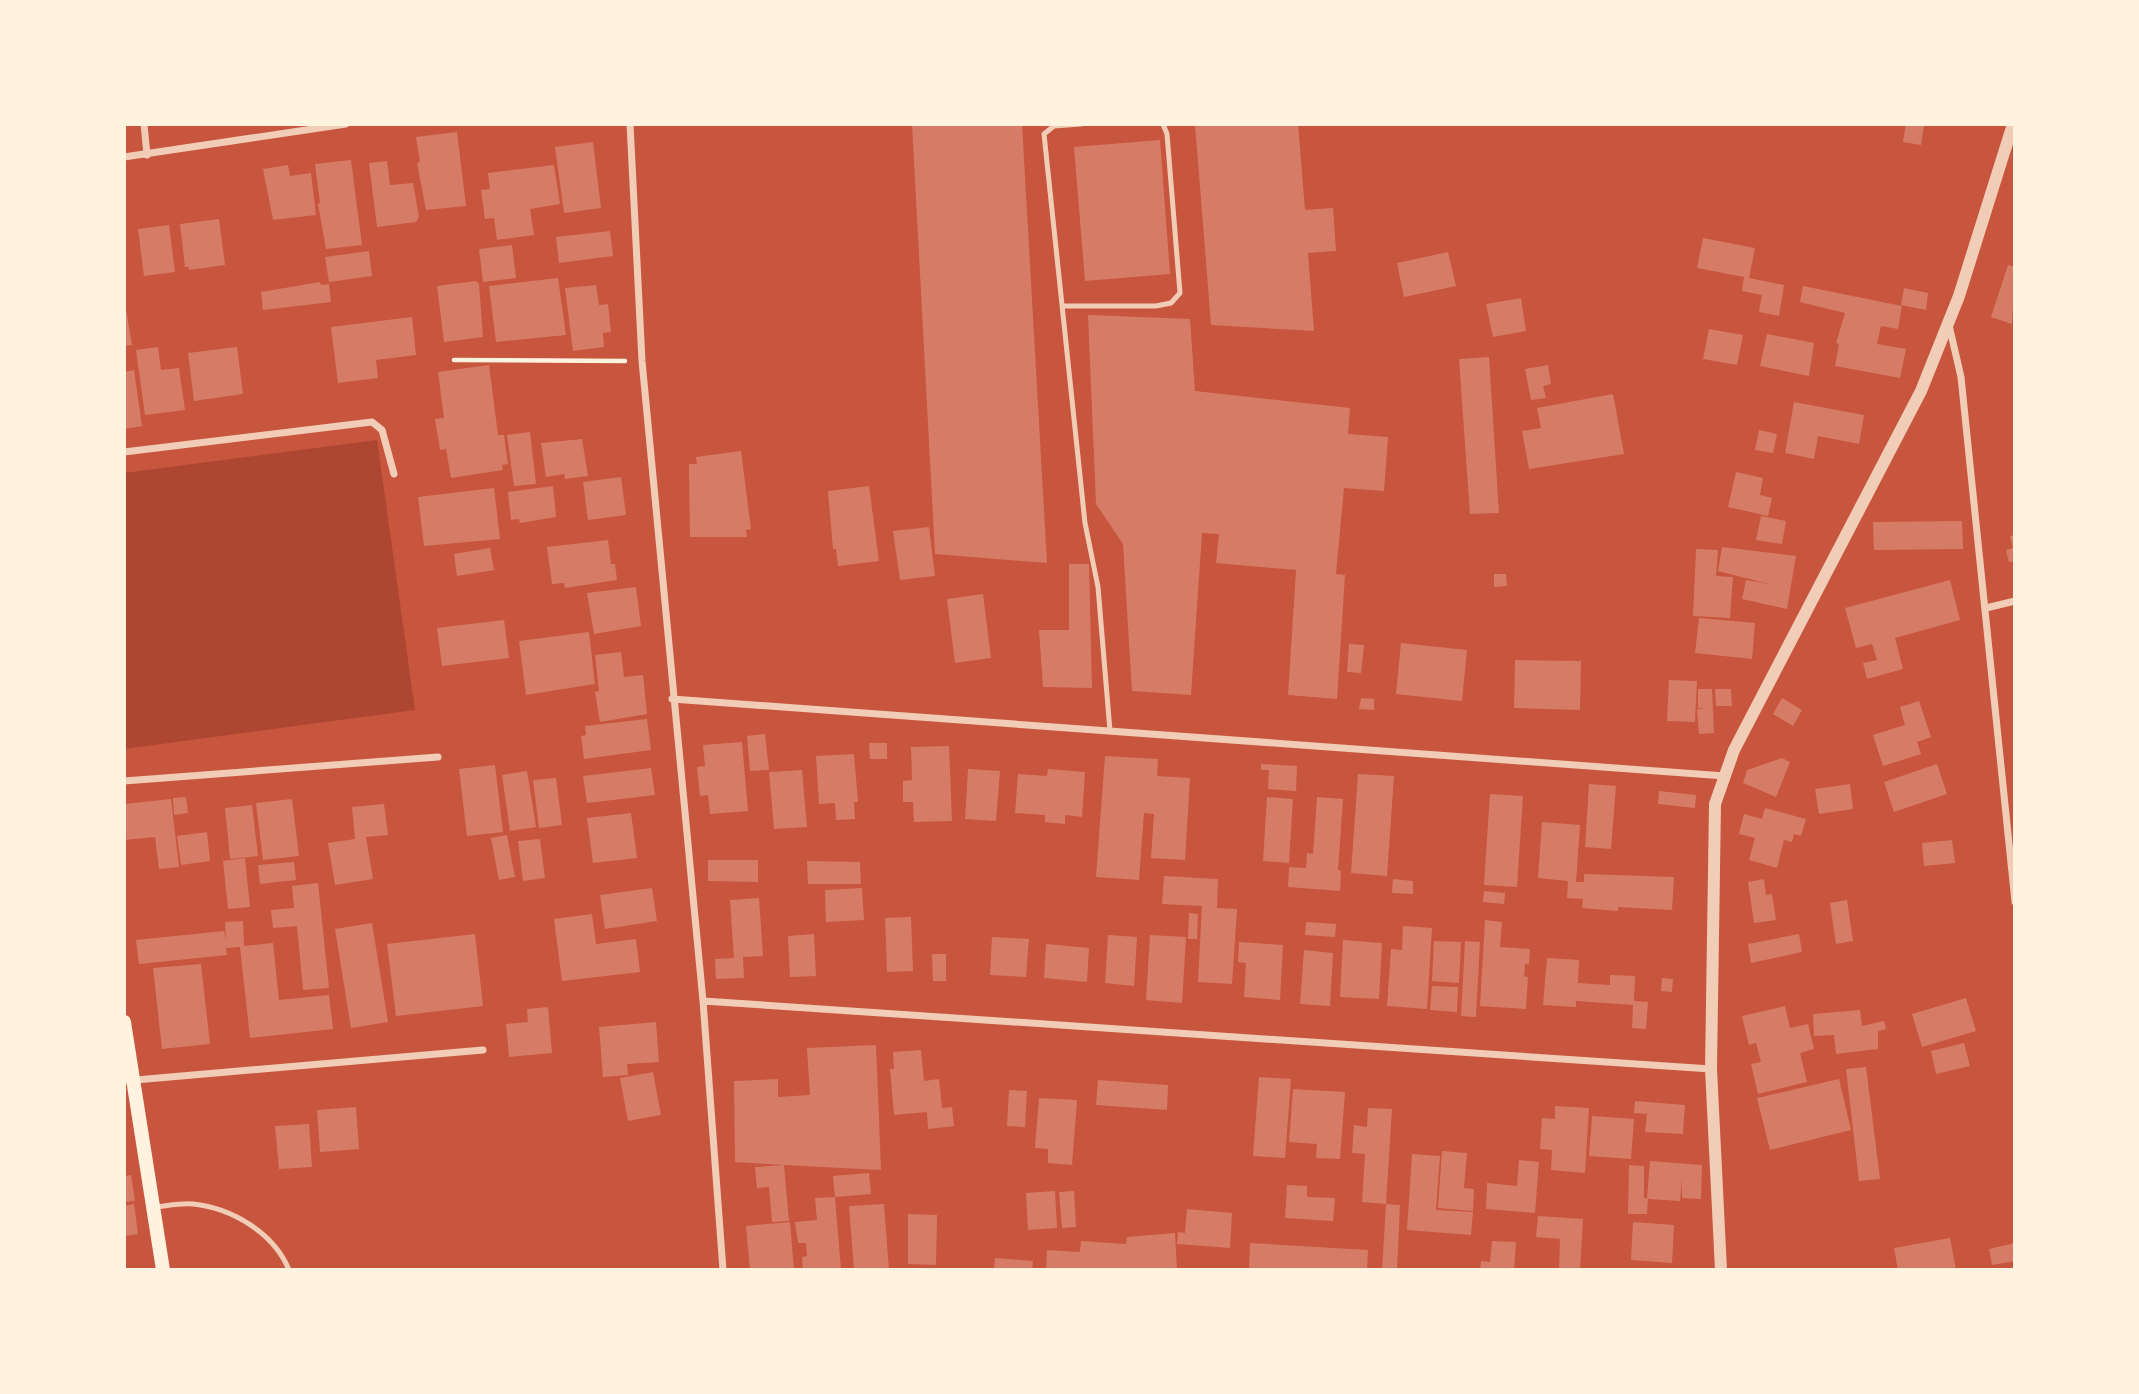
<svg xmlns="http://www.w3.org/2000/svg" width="2139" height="1394" viewBox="0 0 2139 1394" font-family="'Asap Condensed',sans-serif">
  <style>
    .green { fill: #ae4732 }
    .building { fill: #d67c66 }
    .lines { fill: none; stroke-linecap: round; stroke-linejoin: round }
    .path { stroke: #fff3e0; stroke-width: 4.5 }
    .service { stroke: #f1ccb7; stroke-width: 5 }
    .minor { stroke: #f1ccb7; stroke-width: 7 }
    .tertiary { stroke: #f1ccb7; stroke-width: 12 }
    .secondary { stroke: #fff3e0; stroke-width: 14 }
  </style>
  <rect width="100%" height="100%" fill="#c8553d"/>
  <path class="green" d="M377,440L415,710L124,749V473Z"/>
  <path class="building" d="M912,124H1022L1047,563L935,554Z
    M1195,124H1298L1305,210L1333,208L1336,251L1308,253L1314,331L1211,325Z
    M1906,124L1924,125L1921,145L1903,142Z
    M457,132L466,206L426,210L417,163L420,162L416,137Z
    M1160,140L1170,274L1085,281L1074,147Z
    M593,142L601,208L564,213L555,147Z
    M351,160L362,245L326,249L318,204L320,203L315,164Z
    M387,161L390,185L413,183L419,217L416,222L377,227L369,163Z
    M288,165L290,176L311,173L316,215L273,220L263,169Z
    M554,165L560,204L530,209L534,235L497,240L494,218L485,219L481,190L490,189L488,173Z
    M219,219L225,265L189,270V267H185L180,224Z
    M169,225L175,272L144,276L138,229Z
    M610,231L613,256L559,263L556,237Z
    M1703,238L1755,248L1749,278L1784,285L1779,316L1759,312L1762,295L1742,291L1744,277L1697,268Z
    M512,245L516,278L483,282L479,249Z
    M369,251L372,276L329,282L325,257Z
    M1448,252L1456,286L1404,297L1397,263Z
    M2008,265L2015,267L2012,324L1991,317Z
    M558,278L566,335L496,342L489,286Z
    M476,281L479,284L483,337L444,342L437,286Z
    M320,282L321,285L329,284L331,302L263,310L261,292Z
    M596,285L599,305L608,304L611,332L603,333L604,347L573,351L565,288Z
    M1803,286L1902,306L1898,329L1881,326L1877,344L1906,349L1900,378L1835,366L1839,344L1836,343L1845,313L1800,302Z
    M1904,288L1928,293L1926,310L1901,305Z
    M124,297L132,345L124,346Z
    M1521,298L1526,331L1493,337L1486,304Z
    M1088,315L1190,319L1195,391L1350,408L1348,434L1388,437L1384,491L1344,488L1336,574L1345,575L1337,699L1288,695L1296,570L1216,563L1219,534L1202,533L1191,695L1132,691L1123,544L1096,504Z
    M412,317L416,355L376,360L378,378L338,383L331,327Z
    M1709,329L1743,335L1737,365L1703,359Z
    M1767,334L1814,343L1809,376L1760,366Z
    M158,347L161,370L179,368L185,410L145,415L136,350Z
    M237,347L243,394L194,401L188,353Z
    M1489,357L1499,513L1470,514L1459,359Z
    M489,365L498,435H504L508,464L502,465L503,470L451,478L446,449L440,450L435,419L444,418L438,372Z
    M1548,365L1551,384L1543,386L1546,398L1531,400L1525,369Z
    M134,370L142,426L124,429V372Z
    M1613,394L1624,454L1529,469L1522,431L1541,428L1537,408Z
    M1794,402L1864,415L1859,444L1818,436L1814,459L1785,453Z
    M1759,430L1777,434L1773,453L1755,450Z
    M530,432L536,484L514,486L507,435Z
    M582,439L588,476L565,479L564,474L546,477L541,443Z
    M741,451L751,529L746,530L747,537H690L689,464H697L696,457Z
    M1736,472L1763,478L1760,495L1772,498L1768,516L1728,507Z
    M621,477L626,515L588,520L583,482Z
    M553,486L556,517L520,523L519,519L511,520L508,492Z
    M869,486L879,561L838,566L836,549H833L828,491Z
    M494,488L500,539L424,546L418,497Z
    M1761,516L1786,521L1782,544L1756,540Z
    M1962,521L1963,549L1874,550L1873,522Z
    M929,527L935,576L900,580L893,531Z
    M2015,535V561L2009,562L2006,550L2013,548L2010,536Z
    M608,540L611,564H615L617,580L565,588L564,583L552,584L547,547Z
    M1722,547L1796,556L1787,609L1742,599L1746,580L1769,584L1718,571Z
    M490,548L494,570L457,576L454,554Z
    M1696,549L1718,550L1716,576L1733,577L1730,618L1693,616Z
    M1069,564H1089L1092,688L1043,687L1039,630H1069Z
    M1494,574H1506L1507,586L1494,587Z
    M1950,580L1960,620L1895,638L1903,669L1867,679L1863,663L1877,660L1872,644L1856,648L1845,608Z
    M636,587L641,626L594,634L587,593Z
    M983,594L991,658L955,663L947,599Z
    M1699,618L1755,623L1752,659L1695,653Z
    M504,620L509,658L442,666L437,628Z
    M589,632L595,684L526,695L519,641Z
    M1401,643L1467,650L1462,701L1396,694Z
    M1349,644L1364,645L1361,673L1347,672Z
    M621,652L624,677L643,675L647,714L600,722L595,692L599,691L595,655Z
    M1515,660L1581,661L1580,710L1514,708Z
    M1669,680L1697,681L1695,722L1667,721Z
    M1698,689H1712L1714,733L1699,734L1697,709H1707L1698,708Z
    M1715,689H1731L1732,706H1716Z
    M1361,698L1374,699V710L1359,709Z
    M1782,698L1802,710L1793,726L1773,714Z
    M1919,701L1931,737L1917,742L1921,754L1883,766L1873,735L1905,725L1900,707Z
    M647,719L651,750L584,759L581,736L586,735L585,726Z
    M765,734L769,770L750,771L747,736Z
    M742,742L748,811L710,814L708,795L700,796L697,767L705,766L703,745Z
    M869,743H887V759H870Z
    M949,746L952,821L914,822L913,802H903V781L912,780L911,747Z
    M854,754L858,802H854L855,819L836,820L835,803L819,804L816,756Z
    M1105,756L1158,759L1157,776L1190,778L1185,860L1151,858L1154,814L1144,813L1139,880L1096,877Z
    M1782,758L1790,762L1776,797L1743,783L1747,770Z
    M1261,764L1297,766L1296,791L1268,789L1269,770H1261Z
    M1937,764L1947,794L1894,812L1884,782Z
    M495,765L503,832L467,836L459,769Z
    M651,768L655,795L587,803L583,776Z
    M968,769L1000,771L996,821L965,819Z
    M1048,769L1085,772L1082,817L1065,815V824L1045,822V815L1015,813L1018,774L1047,776Z
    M802,770L807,827L774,829L769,772Z
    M527,771L536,827L510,831L502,775Z
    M1358,774L1394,776L1387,876L1351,873Z
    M556,778L562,825L539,828L533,780Z
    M1589,784L1616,786L1611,849L1585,847Z
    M1850,784L1853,809L1819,814L1815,789Z
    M1659,791L1696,795L1695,808L1658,804Z
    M1490,794L1523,796L1517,887L1484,885Z
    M186,797L188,813L174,815L173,798Z
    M1267,797L1293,799L1289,863L1263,861Z
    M1317,797L1343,799L1338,870L1341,871L1340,891L1288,887L1289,867L1306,868L1307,853L1313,854Z
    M171,799L179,867L159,869L155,837L124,840V804Z
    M292,799L299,856L263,860L256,803Z
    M384,804L388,835L366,837L373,879L335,885L328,843L355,839L352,807Z
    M252,805L258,856L230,859L225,808Z
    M1765,808L1806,819L1801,836L1794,834L1792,842L1784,840L1777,868L1749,860L1755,838L1739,834L1744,814L1762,819Z
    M631,813L637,858L593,863L587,818Z
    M1542,822L1580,825L1576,882H1584V874L1674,877L1672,910L1618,907V911L1582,908L1583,899L1567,898L1568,881L1538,878Z
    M207,832L210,861L181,865L177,836Z
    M507,835L515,877L499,880L491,838Z
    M540,839L545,878L523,881L518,841Z
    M1952,840L1955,863L1924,866L1922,843Z
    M245,858L250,907L228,909L223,861Z
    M708,860H758V882L708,881Z
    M807,861L860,862L861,884H808Z
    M294,862L296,880L260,884L258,865Z
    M1164,876L1218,879L1217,908L1237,909L1232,984L1198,982L1202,906L1162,904Z
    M1393,879L1413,881V894L1392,893Z
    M1764,879L1766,895L1772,894L1776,920L1754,923L1748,882Z
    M318,883L329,988L303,990L297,926L273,928L271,910L294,908L292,886Z
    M652,888L657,921L605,929L600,895Z
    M862,888L864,920L826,922L825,890Z
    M1484,891L1505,893L1504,904L1483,902Z
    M759,898L763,956L743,957L744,978L716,979L715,959L734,958L730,900Z
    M1847,900L1853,941L1836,944L1830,903Z
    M1189,913L1198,914L1197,939H1188Z
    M592,914L596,944L636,939L640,972L562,981L554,919Z
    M911,917L913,971L887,972L885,918Z
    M1485,920L1502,922L1500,947L1530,949L1529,964H1525L1524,976L1528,977L1526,1009L1480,1006Z
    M243,921L244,946L273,943L279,1000L329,995L333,1029L250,1038L240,947L226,948L227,955L139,964L136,940L224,931L226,940L225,922Z
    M1306,922L1336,924L1335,937L1305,935Z
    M372,923L388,1022L351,1028L335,929Z
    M1403,926L1432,928L1427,1009L1387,1006L1391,949L1402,950Z
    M475,934L483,1006L396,1016L387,944Z
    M814,934L816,976L790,977L788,936Z
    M1799,934L1802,952L1751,963L1748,944Z
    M1108,935L1137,937L1134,986L1105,983Z
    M1150,935L1186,937L1182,1003L1146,1000Z
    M992,937L1029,939L1026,977L990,975Z
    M1343,940L1382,943L1379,999L1340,997Z
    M1434,941L1461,942L1459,983L1432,981Z
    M1465,941L1480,942L1476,1017L1461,1016Z
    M1239,942L1283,945L1280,1000L1244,997L1246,963L1238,962Z
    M1046,944L1089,948L1087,982L1044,978Z
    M1304,950L1333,953L1330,1006L1300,1004Z
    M932,954H946V981H933Z
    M1547,958L1579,960L1578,983L1610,985V975L1635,976L1634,1001L1648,1002L1646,1029L1632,1028L1633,1005L1576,1001V1007L1543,1005Z
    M201,964L210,1044L162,1049L153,968Z
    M1662,978L1673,979L1672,992L1661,991Z
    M1432,986L1458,987L1457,1012L1430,1010Z
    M1966,998L1976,1031L1922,1047L1912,1014Z
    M1785,1006L1790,1028L1808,1024L1814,1049L1800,1053L1807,1082L1758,1094L1751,1064L1761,1062L1756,1043L1749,1045L1742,1016Z
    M548,1007L552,1053L509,1057L506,1024L528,1022L527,1009Z
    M1860,1010L1862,1026L1884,1021L1886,1029L1878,1031V1049L1836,1054L1834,1035L1814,1036L1813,1014Z
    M656,1022L659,1062L627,1064L628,1075L603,1077L599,1027Z
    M1964,1043L1970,1066L1936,1074L1931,1051Z
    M876,1045L881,1170L784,1165L789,1221L772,1222L769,1187L757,1188L755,1167L784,1165L735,1162L734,1081L778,1079V1097L810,1095L807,1048Z
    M921,1050L924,1081L939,1079L942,1108L952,1107L954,1126L928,1129L927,1112L894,1115L890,1069H894L893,1052Z
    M1866,1067L1880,1179L1859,1181L1846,1069Z
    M653,1072L661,1115L628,1121L620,1078Z
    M1259,1077L1291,1079L1285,1158L1253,1156Z
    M1839,1079L1851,1130L1770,1150L1757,1098Z
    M1098,1080L1168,1085L1167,1110L1096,1105Z
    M1293,1089L1345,1092L1340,1159L1316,1158L1317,1144L1289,1142Z
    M1009,1090L1027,1091L1025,1127L1007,1126Z
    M1039,1098L1077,1100L1072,1165L1048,1163V1149L1035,1148Z
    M1635,1101L1685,1105L1683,1134L1645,1132L1647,1114L1634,1113Z
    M1555,1106L1589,1108L1585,1173L1551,1170L1552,1150L1540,1149L1542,1118L1555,1119Z
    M356,1107L359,1149L320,1152L317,1110Z
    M1368,1108L1392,1109L1386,1204L1400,1205L1397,1270H1382L1386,1204L1362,1202L1365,1154L1352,1153L1354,1125L1367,1127Z
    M1592,1116L1634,1119L1631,1159L1589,1156Z
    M309,1124L312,1167L279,1169L275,1126Z
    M1442,1151L1467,1153L1464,1188L1474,1189L1473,1211L1438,1208Z
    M1412,1154L1440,1156L1436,1210L1473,1212L1471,1235L1407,1230Z
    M1519,1160L1539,1162L1535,1213L1486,1209L1487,1183L1517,1186Z
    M1650,1161L1702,1165L1701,1199L1682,1198V1179L1680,1201L1648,1199L1647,1214H1628L1629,1165L1644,1166V1198H1647Z
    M869,1173L871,1194L835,1197L833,1176Z
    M131,1175L135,1201L124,1202V1176Z
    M1287,1185L1307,1186V1197L1335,1198L1333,1221L1285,1218Z
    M1055,1191L1057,1228L1028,1230L1026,1193Z
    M1074,1191L1076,1227L1062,1228L1059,1192Z
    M835,1197L841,1270H803L802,1257L807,1256L806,1243H798L795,1222L817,1220L815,1198Z
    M134,1204L138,1234L124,1236V1206Z
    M884,1204L889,1270H854L849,1206Z
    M1187,1209L1232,1213L1230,1248L1177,1244L1178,1232L1185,1233Z
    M908,1214L937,1215L936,1265L908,1264Z
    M1538,1216L1583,1219L1580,1270H1559L1560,1239L1536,1237Z
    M790,1222L794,1270H750L746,1226Z
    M1633,1222L1674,1225L1672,1263L1631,1260Z
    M1175,1233L1177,1270H1046L1047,1250L1080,1252L1081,1241L1126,1244L1127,1237Z
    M1950,1238L1956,1270H1898L1894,1248Z
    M1492,1241L1516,1242L1514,1270H1480L1481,1261L1490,1262Z
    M1250,1243L1368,1250L1367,1270H1249Z
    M2015,1243V1261L1992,1265L1989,1249Z
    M995,1258L1033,1261L1032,1270H994Z"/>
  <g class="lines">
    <path class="path" d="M454,360L625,361"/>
    <path class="service" d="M1081,124L1054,126L1044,134L1085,523L1098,587L1110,731
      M1062,306H1156L1171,303L1180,293L1167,134L1163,124
      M154,1207C166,1206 180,1203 193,1204C232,1208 274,1233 289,1270"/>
    <path class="minor" d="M144,124L147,155
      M630,124L642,361L703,1001L723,1270
      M124,157L346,124
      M1949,325L1961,377L2015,902
      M124,452L372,422L382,430L394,474
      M1986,608L2015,601
      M672,699L1725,776
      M124,781L438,757
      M703,1001L1711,1069
      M124,1081L483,1050"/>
    <path class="tertiary" d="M1721,1270L1711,1069L1715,804L1734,750L1921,391L1959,296L2013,124"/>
    <path class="secondary" d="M124,1022L163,1270"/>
  </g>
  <rect width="2139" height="1394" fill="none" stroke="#fff3e0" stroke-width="252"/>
</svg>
